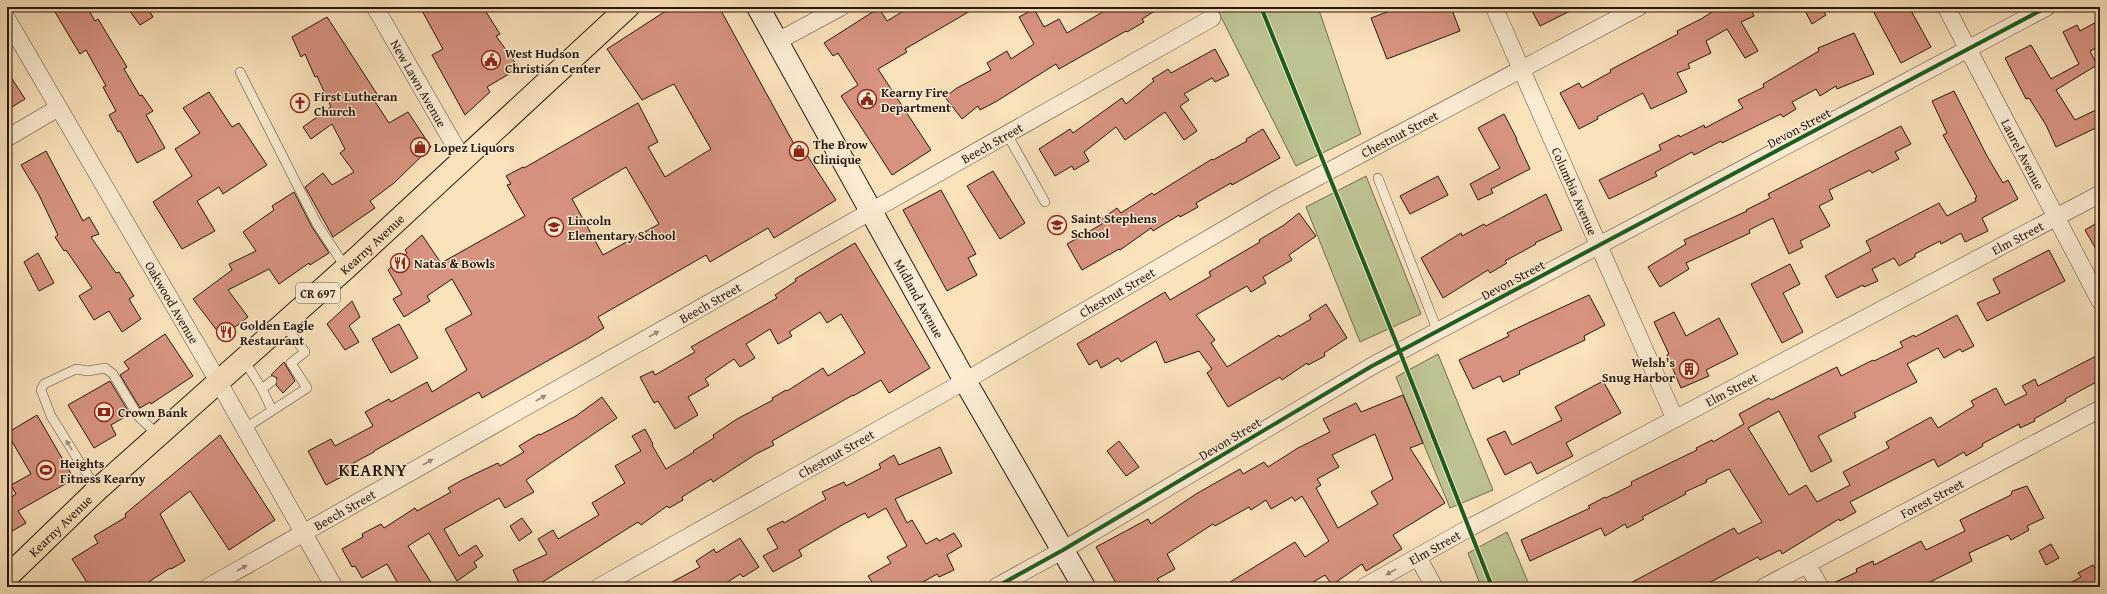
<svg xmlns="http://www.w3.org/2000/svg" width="2107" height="594" viewBox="0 0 2107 594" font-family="'Gentium Book Plus',serif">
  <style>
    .green { fill: #bdc391; stroke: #726d50 }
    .building { fill: #d79380; stroke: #28170e; fill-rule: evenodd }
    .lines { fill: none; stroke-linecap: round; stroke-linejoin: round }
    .lane-casing { stroke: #5c4a39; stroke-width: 10 }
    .street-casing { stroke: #5c4a39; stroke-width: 18 }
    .secondary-casing { stroke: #28170e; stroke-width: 24 }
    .primary-casing { stroke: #28170e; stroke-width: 24 }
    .lane { stroke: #fcecd3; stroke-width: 9 }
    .street { stroke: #fcecd3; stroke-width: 17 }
    .secondary { stroke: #fcecd3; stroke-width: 22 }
    .primary { stroke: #fae2bb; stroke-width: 22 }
    .cycleway-casing { stroke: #fcecd3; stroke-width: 6 }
    .cycleway { stroke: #1b5e20; stroke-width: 4 }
    .oneway { fill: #9d8c7a }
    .labels { text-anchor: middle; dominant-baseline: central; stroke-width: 3; stroke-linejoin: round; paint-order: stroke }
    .shield { fill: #fcecd3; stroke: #685749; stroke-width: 1 }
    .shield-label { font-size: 12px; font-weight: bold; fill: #28170e }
    .poi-label { font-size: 13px; font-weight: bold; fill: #28170e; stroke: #fcecd3; text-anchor: start }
    .street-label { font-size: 13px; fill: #28170e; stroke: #fcecd3 }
    .district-label { font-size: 17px; font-weight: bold; letter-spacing: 1px; fill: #28170e; stroke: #fcecd3 }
  </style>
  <rect width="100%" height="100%" fill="#fae2bb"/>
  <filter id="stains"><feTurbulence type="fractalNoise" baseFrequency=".005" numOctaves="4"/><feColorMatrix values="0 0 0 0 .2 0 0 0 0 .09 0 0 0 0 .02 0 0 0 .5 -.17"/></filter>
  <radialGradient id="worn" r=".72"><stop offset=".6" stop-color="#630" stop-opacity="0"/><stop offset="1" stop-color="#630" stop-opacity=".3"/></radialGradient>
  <path class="green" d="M1216,7H1318L1361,134L1296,166Z
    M1366,176L1421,314L1360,342L1306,207Z
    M1438,354L1493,490L1450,508L1396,377Z
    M1507,532L1530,587H1481L1468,553Z"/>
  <path class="building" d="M52,7H87L95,21L98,19L127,67L124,69L140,96L142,95L153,111L146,115L165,148L137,163L120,131L118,132L109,115L116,111L103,87L106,86L86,50L80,54Z
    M127,7H147L153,17L140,25Z
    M420,7H483L500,34L496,36L519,68L487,87L490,92L465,115L432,55L443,49Z
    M672,7H719L794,144L798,141L836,200L774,238L768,228L710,262L706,255L598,317L604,328L588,338L482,398L479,392L374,451V452L346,467L349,473L326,485L308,451L331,439L335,446L373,426L365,412L389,399L391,402L427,382L432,392L467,370L445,329L472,314L452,279L427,296L430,301L404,317L393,299L402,294L388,270L407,253L405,250L422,235L441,263L525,216L507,185L511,184L506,176L523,167L524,168L638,103L658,142L648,147L665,177L711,149L674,84L642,100L607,49ZM626,167L659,224L603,255L572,199Z
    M910,7H977L905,49L907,52L878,69L931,150L892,175L841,96L858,85L838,53L833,56L824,43L879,8L887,21Z
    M1111,7H1161L1142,19L1144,22L1127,32L1126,31L1059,69L1056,64L997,101L980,110L978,106L962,119L945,97L957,88L991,70L987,63L1007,51L1011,59L1034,44L1019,17L1034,9L1044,27L1059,19L1067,33Z
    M1401,7H1451L1460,31L1387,59L1371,18Z
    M1530,7H1578L1540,26Z
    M1720,7H1750L1754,16L1741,22L1758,51L1745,58L1727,29L1706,41L1711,53L1688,64L1690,68L1677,73L1687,92L1651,109L1643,93L1597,117L1598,119L1579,129L1560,93L1579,83L1582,88L1611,72L1610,70L1678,34L1677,31L1701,19Z
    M1803,7H1821L1826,15L1812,24Z
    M1871,7H1909L1931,47L1901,63Z
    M327,17L377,94L372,97L389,123L408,112L431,147L394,183L370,201L375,208L333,237L305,187L323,173L332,185L354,172L340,153L345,149L332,124L311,139L303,127L331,107L317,76L315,77L305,54L301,57L292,37Z
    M2100,20V46L2090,51L2097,65L2056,90L2075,120L2100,108V126L2056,147L2046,125L2029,98L2026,99L2005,58L2031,45L2051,79L2079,64L2063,32L2077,25L2080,31Z
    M1854,33L1874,74L1837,89L1836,86L1820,96L1816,89L1792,102L1796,109L1783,117L1781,114L1722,143L1721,141L1694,155L1692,152L1655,172L1657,176L1609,199L1599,180L1661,150L1659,145L1679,135L1680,137L1704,125L1705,128L1743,108L1738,100L1764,87L1763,84L1819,51L1818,48Z
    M1215,49L1229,75L1215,82L1212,78L1184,94L1189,100L1180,106L1197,131L1184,140L1165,112L1125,140L1116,127L1084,152L1089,161L1074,170L1072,166L1055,176L1039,149L1070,129L1073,133L1122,98L1126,104L1154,81L1152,79L1168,69L1171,73Z
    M7,71L25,99L7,110Z
    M1954,91L1987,156L2003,183L2008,180L2018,199L1982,218L1988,231L1965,242L1961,233L1941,244L1940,241L1915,254V257L1899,266L1894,258L1872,269L1878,281L1864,287L1863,285L1837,298L1825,276L1871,251L1866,241L1939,203L1947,216L1976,201L1975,198L1977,197L1943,135L1947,133L1932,101Z
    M209,92L232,127L239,123L267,165L223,194L219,187L197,201L215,231L182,249L153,202L192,176L175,149L200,133L183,108Z
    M1504,114L1517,139H1516L1530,169L1491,189L1493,193L1478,200L1470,184L1500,168L1478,128Z
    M1901,126L1911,144L1895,152L1899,159L1872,173L1870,170L1829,190L1833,199L1819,206L1830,226L1800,241L1803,247L1789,254L1773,218L1749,230L1750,233L1686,263L1689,269L1660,287L1648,267L1686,244L1684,240L1747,211L1746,210L1770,198L1768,194Z
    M1263,129L1280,158L1232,185L1231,183L1196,203L1198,207L1180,217L1179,215L1153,231L1151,228L1120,250L1119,249L1082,270L1067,244L1102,224L1099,221L1117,208L1121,213L1152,193L1154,195L1212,159L1213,160L1247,141L1246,139Z
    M46,151L83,221L89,217L99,234L91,237L116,273L119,272L134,296L129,299L141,319L122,332L109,311L94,320L79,296L92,288L66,250L64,251L55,237L58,235L39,195L21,165Z
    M993,171L1025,223L1000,239L967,186Z
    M1438,176L1448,195L1410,214L1400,196Z
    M941,190L976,254L968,258L977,275L947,291L903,210Z
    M294,192L312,227L329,253L310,265L309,263L279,284L269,269L228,290L248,317L222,337L193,299L232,270L229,264L256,251L243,232L274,210L272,206Z
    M1546,194L1562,230L1535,243L1536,244L1505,261L1507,263L1490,273L1488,270L1443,298L1421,258L1461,233L1462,236L1484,224L1486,226Z
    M1299,213L1316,236L1289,255L1292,260L1263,277L1266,283L1251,292L1247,286L1196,315L1215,340L1211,343L1227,367L1279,335L1280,337L1311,319L1309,315L1326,304L1347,338L1324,353L1325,356L1308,365L1307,363L1282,380L1280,377L1228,407L1207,373L1212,369L1199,351L1165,363L1156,341L1121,362L1118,358L1101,368L1097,360L1089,365L1077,344L1165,292L1170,300L1211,276L1209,272L1260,242L1259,240L1284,225Z
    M2100,221V256L2085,230Z
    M855,243L930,368L889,393L881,380L853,396V395L772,441L774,445L756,454L713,482L711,479L682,497L683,500L669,508L667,506L641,525L638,522L541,583L532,587H521L513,570L547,554L538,539L553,530L558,539L599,515L592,503L625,483L615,466L641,451L632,436L645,429L653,444L652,445L666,469L694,452L693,451L714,438L713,435L737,419L773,400L772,398L786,390L787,391L823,368L828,376L865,353L841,314L827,323L820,312L789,332L792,336L778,344L770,329L746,344L755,358L740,367L734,359L705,379L709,385L688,397L698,415L675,429L658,401L654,403L640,377L653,371L655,375L695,352L691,347L777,298L775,295L796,281L795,279Z
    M2049,250L2065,281L1987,321L1977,303L2000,293L1993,279Z
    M38,253L54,283L39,291L24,262Z
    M1790,264L1800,284L1783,293L1803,332L1782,343L1751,284Z
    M1589,295L1605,325L1584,336L1585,340L1519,371L1520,374L1503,382L1500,376L1473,389L1459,360L1509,336L1507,333L1528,323Z
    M352,301L360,317L349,326L359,342L345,350L327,324Z
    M1674,312L1686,336L1719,318L1738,354L1706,370L1709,376L1681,388L1667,355L1669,354L1654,322Z
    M1957,315L1974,346L1962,352L1960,349L1944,358L1938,348L1907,364L1917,382L1854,413L1856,417L1818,436L1832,461L1811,472L1779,411L1748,428L1789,495L1806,485L1817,502L1850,485L1843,472L1889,448L1886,442L1931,417L1938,428L1974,406L1971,401L1996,388L2005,405L2027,394L2022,386L2035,379L2038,386L2100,354V380L2065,399L2066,401L2034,419L2035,421L2020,428L2019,424L1982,444L1983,446L1966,456L1964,452L1938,467L1934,459L1850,502L1856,512L1840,521L1839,519L1782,554L1780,550L1760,560L1758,557L1701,587H1623L1734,528L1738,534L1762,522L1729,469L1706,480L1707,482L1685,492L1686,494L1642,517L1644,519L1627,528L1625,524L1605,536L1601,528L1530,561L1521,540L1590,508L1588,506L1605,497L1606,498L1632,485L1631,482L1697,450L1696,448L1712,440L1713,442L1744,424L1739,414L1769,398L1771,400L1837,367L1841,376L1873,360L1874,361L1903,347L1900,342L1914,335L1915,337Z
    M399,324L418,358L391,373L372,339Z
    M165,334L193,376L151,404L150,402L140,408L120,375L129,369L124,362Z
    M284,362L295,381L283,393L276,385L277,378L271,375Z
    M110,381L130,414L111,425L116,435L94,448L68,405Z
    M1603,381L1621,413L1566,443L1573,456L1537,474L1531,462L1505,475L1487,439L1505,431L1512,445L1562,420L1555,407Z
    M1403,395L1423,443L1410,448L1445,503L1393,535L1402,549L1366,571L1362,564L1332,585L1325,575L1305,587H1222L1295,542L1305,557L1329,541L1302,496L1295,501L1292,497L1271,509L1266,500L1251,510L1249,507L1215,526L1213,524L1167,554L1175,569L1157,579L1164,587H1118L1096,547L1148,519L1151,524L1196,494L1240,469L1243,474L1264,462L1268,467L1298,448L1330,432L1323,419L1356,403L1361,412ZM1375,434L1393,479L1371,492L1378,504L1338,528L1316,488L1321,485L1317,479L1339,467L1332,455Z
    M602,397L617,418L526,480L534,492L505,508L499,498L444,529L459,556L476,545L483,556L474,562L477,567L457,581L429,533L408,546L434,587H400L387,564L362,578L355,566L352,567L342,549L363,537L362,534L381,524L384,528L415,508L417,511L451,492L448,488L462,480L498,463L500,466L524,452L519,446L539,434L540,435L576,416Z
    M37,415L74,479L18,511L26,523L7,534V492L10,498L16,494L11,485L31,474L7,433Z
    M220,435L275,520L229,550L190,491L160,514L185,561L171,569L170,568L141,587H90L72,559L98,543L94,536L126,517L125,514Z
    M1119,441L1139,467L1126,476L1107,451Z
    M940,447L952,473L895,499L907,523L912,520L926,544L937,538L939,541L954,533L962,546L947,555L954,570L939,577L937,574L914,587H875L868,576L891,563L887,557L907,546L886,508L868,518L865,513L844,524L799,550L802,556L773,572L763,556L778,548L767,529L783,521L784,523L826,499L822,492L844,482L846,486L881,468L879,464L894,455L899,465Z
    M2027,486L2044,518L2027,526L2029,530L2011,540L2008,535L1969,553L1972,561L1920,587H1830L1829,585L1857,572L1856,569L1873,561L1874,565L1921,541L1926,550L1965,531L1960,520L2011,495L2012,491Z
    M522,518L532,532L519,541L510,526Z
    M740,538L759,567L743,577L740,574L720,587H663L700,567L696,561L714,549L716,553Z
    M2051,544L2059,558L2046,565L2039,551Z
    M2093,565L2100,577V587H2063L2081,577L2078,573Z"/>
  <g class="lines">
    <g class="lane-casing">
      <path id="lane" d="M240,72L317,224L346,268
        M1007,134L1045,202
        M1378,178L1438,332
        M244,360L262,389L272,381
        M262,389L272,410
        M244,429L307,388L291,363L305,352L283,323
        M97,490L51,416L41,390L44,384L76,369L88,371L105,368L113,374L138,416L158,435"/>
    </g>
    <g class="street-casing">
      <g id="street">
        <path id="s1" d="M375,7L463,160"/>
        <path id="s2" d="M1494,7L1675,419"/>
        <path id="s3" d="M1946,7L2100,301"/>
        <path id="s4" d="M7,19L218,381L334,587"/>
        <path d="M778,41L841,7"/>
        <path d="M7,138L58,108"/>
        <path d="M1418,557L1434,587"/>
        <path d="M1807,564L1820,587"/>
        <path id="s5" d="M208,587L1212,18"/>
        <path id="s6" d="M599,587L965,381L1278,198L1639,7"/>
        <path d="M996,587L1063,550L1372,366L2047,7"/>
        <path id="s7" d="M1364,587L1469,528L2100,194"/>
        <path id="s8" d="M1764,587L2100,409"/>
      </g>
    </g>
    <g class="secondary-casing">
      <g id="secondary">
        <path id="s9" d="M758,7L965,381L1084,587"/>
      </g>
    </g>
    <g class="primary-casing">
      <g id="primary">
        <path id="s10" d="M7,577L97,490L346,268L628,7"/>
      </g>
    </g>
    <use href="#lane" class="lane"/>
    <use href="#street" class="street"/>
    <use href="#secondary" class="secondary"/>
    <use href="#primary" class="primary"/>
    <g class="cycleway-casing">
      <path id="cycleway" d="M1261,7L1400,352L1492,587
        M996,587L1063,550L1372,366L2047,7"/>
    </g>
    <use href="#cycleway" class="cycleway"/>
  </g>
  <defs><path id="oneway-solid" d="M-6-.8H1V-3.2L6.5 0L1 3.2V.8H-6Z"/></defs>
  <g class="oneway">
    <use href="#oneway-solid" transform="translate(654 334) rotate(-30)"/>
    <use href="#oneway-solid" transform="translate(541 398) rotate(-30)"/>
    <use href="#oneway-solid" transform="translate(69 445) rotate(-122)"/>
    <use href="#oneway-solid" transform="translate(428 462) rotate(-30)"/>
    <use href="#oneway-solid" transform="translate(242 568) rotate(-30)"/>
    <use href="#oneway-solid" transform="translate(1391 572) rotate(151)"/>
  </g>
  <defs>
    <g id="civic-ring" transform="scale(1)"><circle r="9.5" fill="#fcecd3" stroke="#8f2418" stroke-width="1.5"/><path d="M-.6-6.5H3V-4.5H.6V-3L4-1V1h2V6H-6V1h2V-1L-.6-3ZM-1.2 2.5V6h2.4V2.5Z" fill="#8f2418"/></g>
    <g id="church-ring" transform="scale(1)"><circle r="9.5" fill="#fcecd3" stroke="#8f2418" stroke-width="1.5"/><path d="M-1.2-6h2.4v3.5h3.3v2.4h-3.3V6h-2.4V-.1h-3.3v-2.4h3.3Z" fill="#8f2418"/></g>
    <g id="shop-ring" transform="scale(1)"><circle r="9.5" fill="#fcecd3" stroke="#8f2418" stroke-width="1.5"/><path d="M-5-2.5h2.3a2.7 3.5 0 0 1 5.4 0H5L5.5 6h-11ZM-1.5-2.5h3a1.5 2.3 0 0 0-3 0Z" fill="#8f2418"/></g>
    <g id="school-ring" transform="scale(1)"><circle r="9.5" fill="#fcecd3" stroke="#8f2418" stroke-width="1.5"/><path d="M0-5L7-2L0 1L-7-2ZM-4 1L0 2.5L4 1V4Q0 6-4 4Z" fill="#8f2418"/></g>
    <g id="restaurant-ring" transform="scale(1)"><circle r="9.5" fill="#fcecd3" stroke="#8f2418" stroke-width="1.5"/><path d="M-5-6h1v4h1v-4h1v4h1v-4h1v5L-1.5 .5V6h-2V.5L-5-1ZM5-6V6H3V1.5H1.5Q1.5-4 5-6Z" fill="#8f2418"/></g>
    <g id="building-ring" transform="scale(1)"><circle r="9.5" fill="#fcecd3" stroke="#8f2418" stroke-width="1.5"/><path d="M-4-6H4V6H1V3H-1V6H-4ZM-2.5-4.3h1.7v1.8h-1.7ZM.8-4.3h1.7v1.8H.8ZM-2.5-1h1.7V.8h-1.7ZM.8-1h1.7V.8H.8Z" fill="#8f2418"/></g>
    <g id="bank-ring" transform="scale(1)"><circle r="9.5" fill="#fcecd3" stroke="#8f2418" stroke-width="1.5"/><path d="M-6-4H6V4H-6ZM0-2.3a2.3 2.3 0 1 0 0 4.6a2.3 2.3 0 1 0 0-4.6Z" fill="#8f2418"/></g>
    <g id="stadium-ring" transform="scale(1)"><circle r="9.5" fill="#fcecd3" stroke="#8f2418" stroke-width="1.5"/><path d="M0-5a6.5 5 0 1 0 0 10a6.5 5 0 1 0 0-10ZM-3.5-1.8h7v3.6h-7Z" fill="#8f2418"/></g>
  </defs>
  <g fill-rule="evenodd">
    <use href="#civic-ring" x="491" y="60"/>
    <use href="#civic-ring" x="867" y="99"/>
    <use href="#church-ring" x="300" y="103"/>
    <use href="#shop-ring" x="420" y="147"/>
    <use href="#shop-ring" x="799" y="151"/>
    <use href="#school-ring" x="1057" y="225"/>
    <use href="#school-ring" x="554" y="227"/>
    <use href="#restaurant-ring" x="400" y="263"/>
    <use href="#restaurant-ring" x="226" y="332"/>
    <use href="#building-ring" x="1689" y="369"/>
    <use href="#bank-ring" x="104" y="412"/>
    <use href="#stadium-ring" x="46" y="470"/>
  </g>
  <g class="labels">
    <rect class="shield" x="296" y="283" width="44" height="20" rx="3"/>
    <g class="shield-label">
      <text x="318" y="293">CR 697</text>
    </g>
    <g class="poi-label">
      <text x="505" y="53">West Hudson<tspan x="505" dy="15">Christian Center</tspan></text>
      <text x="881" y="92">Kearny Fire<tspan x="881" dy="15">Department</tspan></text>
      <text x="314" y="96">First Lutheran<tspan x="314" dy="15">Church</tspan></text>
      <text x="813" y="144">The Brow<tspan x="813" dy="15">Clinique</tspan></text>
      <text x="434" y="147">Lopez Liquors</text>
      <text x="1071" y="218">Saint Stephens<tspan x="1071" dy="15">School</tspan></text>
      <text x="568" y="220">Lincoln<tspan x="568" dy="15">Elementary School</tspan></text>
      <text x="414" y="263">Natas &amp; Bowls</text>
      <text x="240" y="325">Golden Eagle<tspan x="240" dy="15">Restaurant</tspan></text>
      <text x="1675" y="362" text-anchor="end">Welsh's<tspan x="1675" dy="15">Snug Harbor</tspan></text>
      <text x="118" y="412">Crown Bank</text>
      <text x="60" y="463">Heights<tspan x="60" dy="15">Fitness Kearny</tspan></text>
    </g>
    <g class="street-label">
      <text stroke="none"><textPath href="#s1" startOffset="88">New Lawn Avenue</textPath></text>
      <text transform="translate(1799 128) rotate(-28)">Devon Street</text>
      <text stroke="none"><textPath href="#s6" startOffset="920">Chestnut Street</textPath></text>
      <text stroke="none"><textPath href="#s5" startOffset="901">Beech Street</textPath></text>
      <text stroke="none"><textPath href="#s3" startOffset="166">Laurel Avenue</textPath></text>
      <text stroke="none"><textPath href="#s2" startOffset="201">Columbia Avenue</textPath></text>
      <text stroke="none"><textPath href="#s7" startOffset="741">Elm Street</textPath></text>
      <text stroke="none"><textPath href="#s10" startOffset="494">Kearny Avenue</textPath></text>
      <text transform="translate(1513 280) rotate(-28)">Devon Street</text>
      <text stroke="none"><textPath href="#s6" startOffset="596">Chestnut Street</textPath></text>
      <text stroke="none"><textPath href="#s9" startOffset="333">Midland Avenue</textPath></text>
      <text stroke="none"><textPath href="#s4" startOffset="328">Oakwood Avenue</textPath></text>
      <text stroke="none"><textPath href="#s5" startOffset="577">Beech Street</textPath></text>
      <text stroke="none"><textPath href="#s7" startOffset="417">Elm Street</textPath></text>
      <text transform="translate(1230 439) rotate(-31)">Devon Street</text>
      <text stroke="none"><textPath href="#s6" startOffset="272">Chestnut Street</textPath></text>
      <text stroke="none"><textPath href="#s8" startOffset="190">Forest Street</textPath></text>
      <text stroke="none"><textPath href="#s5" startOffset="157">Beech Street</textPath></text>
      <text stroke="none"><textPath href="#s10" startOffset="74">Kearny Avenue</textPath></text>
      <text stroke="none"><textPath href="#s7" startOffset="81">Elm Street</textPath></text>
    </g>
    <g class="district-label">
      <text x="373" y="469">KEARNY</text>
    </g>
  </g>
  <rect width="2107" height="594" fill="none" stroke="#fae2bb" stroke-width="24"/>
  <rect x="8" y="8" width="2091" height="578" fill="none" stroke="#28170e" stroke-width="2"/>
  <rect x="12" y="12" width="2083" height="570" fill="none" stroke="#28170e"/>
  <rect width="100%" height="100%" filter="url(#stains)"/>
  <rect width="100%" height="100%" fill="url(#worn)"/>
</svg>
